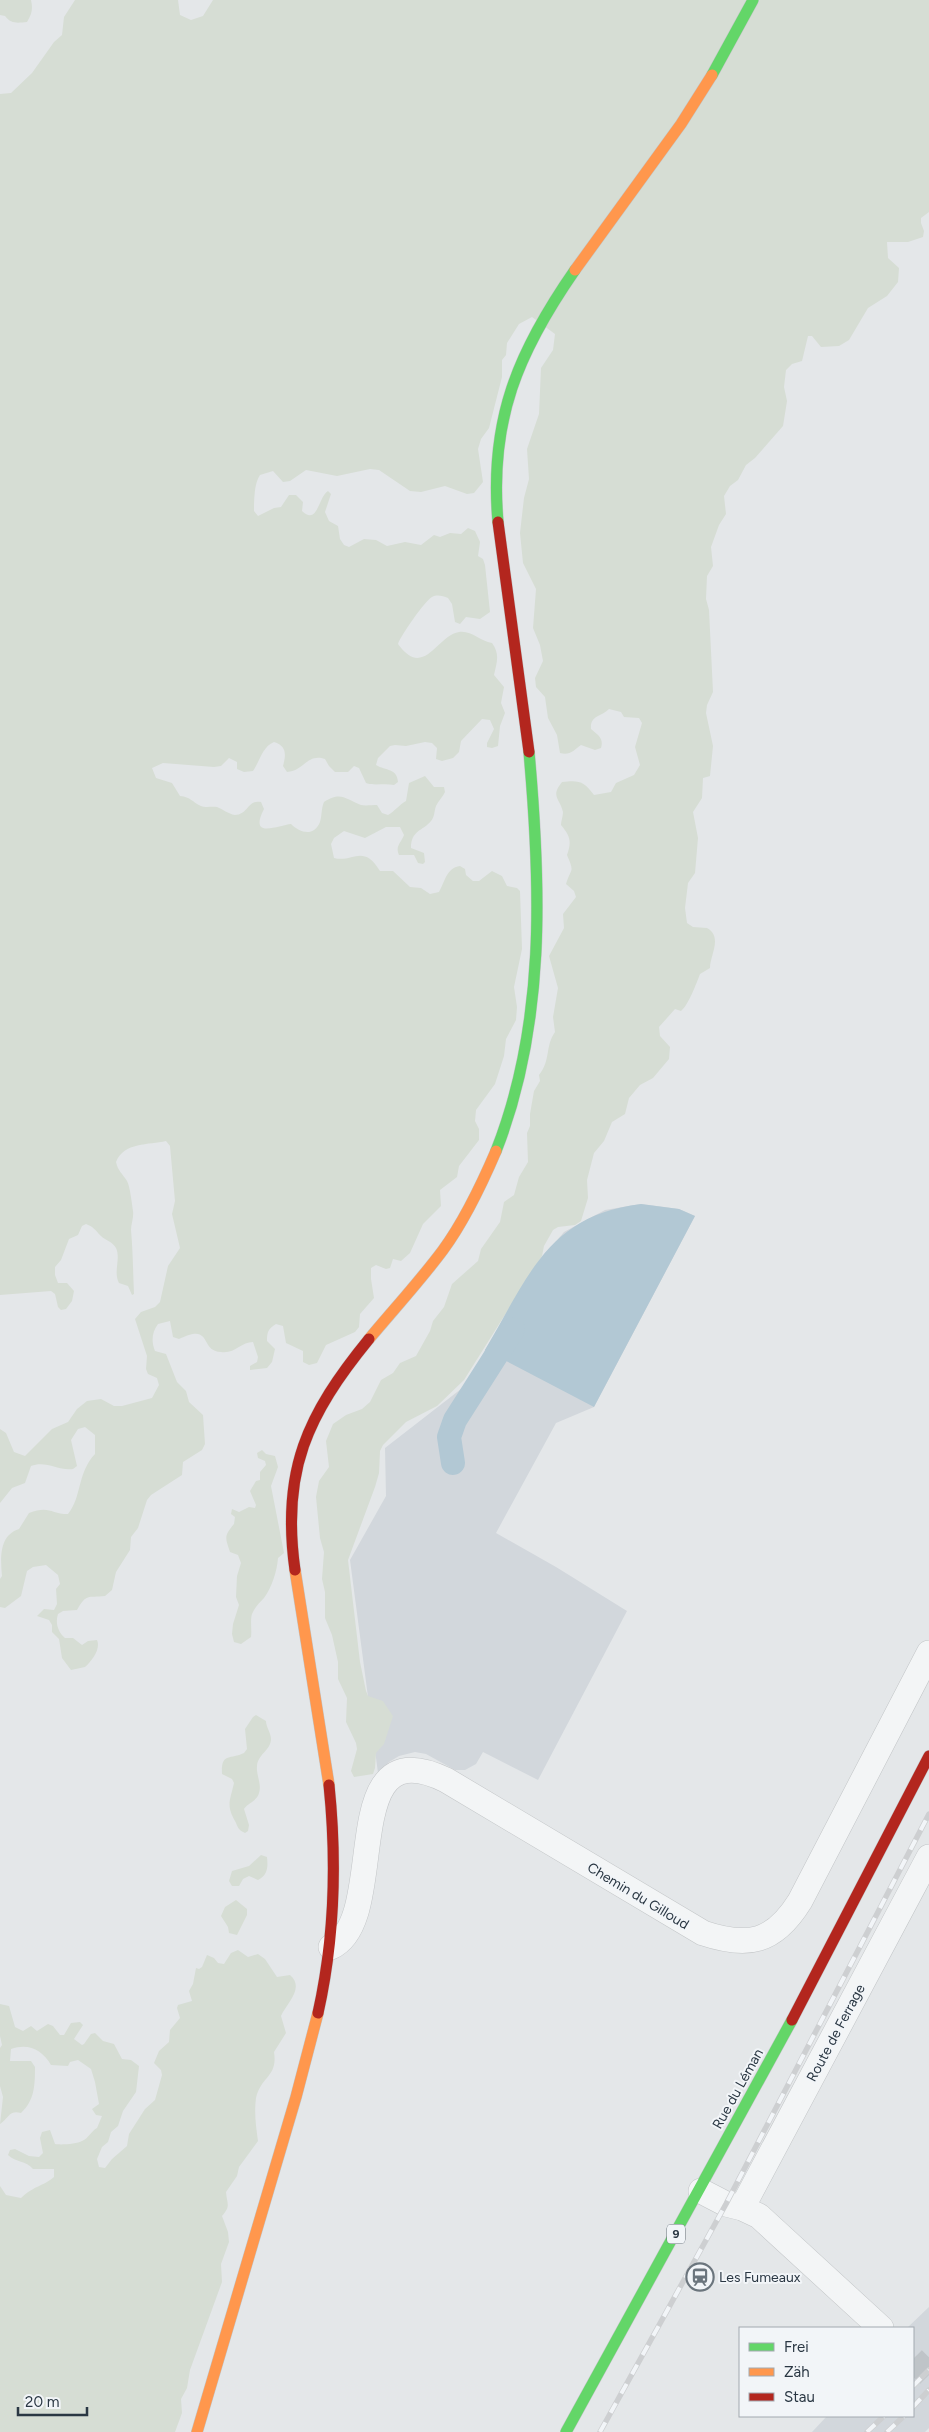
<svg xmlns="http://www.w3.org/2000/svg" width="929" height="2432" viewBox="0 0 929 2432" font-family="Figtree,sans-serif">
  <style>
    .built { fill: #d2d7dc }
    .green { fill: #d6ddd4 }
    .water { fill: #b2c8d4 }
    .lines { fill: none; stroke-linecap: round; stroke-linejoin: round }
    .canal { stroke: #b2c8d4; stroke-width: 24 }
    .street-tunnel { stroke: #bfc4c8; stroke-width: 25; stroke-dasharray: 25 12; stroke-linecap: butt }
    .street-casing { stroke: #c2c5c7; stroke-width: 26 }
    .fast-casing { stroke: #c2c5c7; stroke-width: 12 }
    .slow-casing { stroke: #c2c5c7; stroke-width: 12 }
    .jam-casing { stroke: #c2c5c7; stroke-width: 12 }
    .street { stroke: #f3f5f6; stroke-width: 25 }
    .fast { stroke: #63d668; stroke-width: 11 }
    .slow { stroke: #ff974d; stroke-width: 11 }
    .jam { stroke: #b3261e; stroke-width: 11 }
    .rail-casing { stroke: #cdcfd1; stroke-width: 5.5 }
    .rail { stroke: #f2f5f8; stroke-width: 4; stroke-dasharray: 11; stroke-linecap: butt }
    .labels { text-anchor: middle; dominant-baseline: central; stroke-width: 4; stroke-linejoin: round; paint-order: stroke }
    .shield { fill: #f2f5f8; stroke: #667079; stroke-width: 1 }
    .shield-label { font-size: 12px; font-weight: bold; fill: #2a3743 }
    .street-label { font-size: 14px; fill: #2a3743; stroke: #f2f5f8 }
    .poi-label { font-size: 14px; fill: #2a3743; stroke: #f2f5f8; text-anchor: start }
  </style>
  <rect width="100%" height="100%" fill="#e4e7e9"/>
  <path class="built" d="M641,1204L679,1209L695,1216L594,1407L556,1423L496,1533L556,1567L627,1611L538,1780L483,1752L476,1764L465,1770H455L426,1754L415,1752L399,1756L389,1762L378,1773L350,1560L386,1496L385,1448L470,1382L485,1350L535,1266L564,1232L605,1210Z
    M929,2307V2428L925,2432H812L827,2416H913V2328H907Z"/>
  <path class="green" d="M0,0H31C33,9 32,14 27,22C17,23 11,24 5,16L0,15Z
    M75,0H178L180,15L191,20L203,16L213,0H929V212L921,218V223L924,231L923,237L908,242H887L888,258L899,268L898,282L887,296L868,308L849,340L839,346L821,347L812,336H808L802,361L792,364L786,370L784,387L787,401L783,426L755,458L746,465L738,480L730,486L724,496L726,514L719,525L711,547L713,566L707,576L706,599L709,610L713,692L707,705L706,713L713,746L710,776L703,778L702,798L693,812L698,838L695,873L688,883L685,908L687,923L693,927L707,928C723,937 710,955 710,968L700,974C697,982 688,1006 681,1011L675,1009L659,1027L660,1036L670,1047L669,1059L653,1078L640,1085L629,1098L625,1114L612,1122L604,1141L594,1153L587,1180L588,1198L581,1221L575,1225L558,1227L553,1230L544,1246L542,1256L464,1380L437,1406L406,1422L383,1445L380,1451L379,1473L375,1487L348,1560L360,1662L366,1691L368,1696L383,1701L393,1716L384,1744L376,1753L375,1768L373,1774L354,1777L351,1771L357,1749L356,1743L346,1722L347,1698L338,1679V1662L332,1635L325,1618V1592L322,1579L324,1552L320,1538L316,1497L319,1481L329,1467L326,1441L333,1424L346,1415L362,1409L370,1402L381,1380L393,1373L400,1363L416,1356L430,1331L433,1321L444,1307L452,1284L478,1261L481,1249L500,1222L504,1202L514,1195L519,1177L528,1162L527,1133L530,1126V1114L534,1091L540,1081L539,1075C551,1060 545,1046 555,1032L553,1017L558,988L549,956L564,928L563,914L576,897L574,891L566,884C571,867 575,874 567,855C572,841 570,836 561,825C561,822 563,816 563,812C560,798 550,797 562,782C579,780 584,781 594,795L611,792L616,783L634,775L640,765L635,747L642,723L639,718L624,717L621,712L609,709C601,717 590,715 591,729C598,735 604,738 601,748L595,750L581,745C574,750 570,756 560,753L557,735L548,718L545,697L536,687L535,678L543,661L540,645L533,628L536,589L523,563L520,533L524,498L529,479L527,449L539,414L541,368L553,350L555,334L532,317L519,324L507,343L506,355L502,360V377L489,428L481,439L478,449L483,482L474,493L467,494L445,486L421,492L410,491L379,470L370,469L337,476L306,470L290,481L283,482L273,471L260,475C254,484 254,500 254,511L258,516L274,508L281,507L289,495H296L303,502L302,511C318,526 318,497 328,491L331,494L325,512L329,521L338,526L340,539L344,545L349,547L364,539L376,540L387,546L405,542L421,545L434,535L440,537L450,533L461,534L468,528L475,531L480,542L478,556L483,559L485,565L490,612L480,619L466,617L460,624L455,622L452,604L448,598C443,596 437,594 432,597C425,601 401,635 398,644C424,680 437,635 459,632C471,630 480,641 492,643C500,654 497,662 494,675L504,687L501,703L505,713L500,726L498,746L492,748L487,747V743L494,729L490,720L482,719L461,741L459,752L453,758L442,761L436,759L437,748L432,743L425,742L406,746L395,745L390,746L378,758L376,765C386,771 397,768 398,782L394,785C384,783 374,786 366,783L359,768L354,766L348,772H335L329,766L325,759C307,753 304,771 287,772L283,766C286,755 287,746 274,742C262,747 260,761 253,771L244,772L237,769V762L229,758L221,766L214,767L163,763L152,768L156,778L172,783L180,796C191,797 192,802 201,806C206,808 212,806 217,807C223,809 228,814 235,815C248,815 248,799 261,802L264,809C248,840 279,825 291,824C300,833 314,837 320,822C322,816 321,809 324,802C341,791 345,799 361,805C365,806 372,805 377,805L382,813L388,815C395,811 399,805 406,801L409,783L425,776L434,787H444L445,792C443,797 438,801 436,806C434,811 435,816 431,821C423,831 411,830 411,848L424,853L425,862L423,864L418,863L414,855H399C395,846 401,843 404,835L400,827H386L365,838L344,831L334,838L331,844L334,858C353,863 363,843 380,871H393L410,887L421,888L430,894L439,892C445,882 446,868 460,866L465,869L466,875L473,881H479L492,871L502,876L507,886L517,888L520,891L522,949L514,987L517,1007L516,1020L506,1039L504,1056L495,1084L476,1110L475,1121L479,1129V1140L459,1166L457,1177L440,1190L441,1206L423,1224L410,1253L401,1261L393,1259L390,1268L386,1269L376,1265L371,1268V1279L374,1298L360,1314L359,1327L355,1332L326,1345L317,1363L309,1365L303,1362V1351L286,1343L283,1326L276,1324C268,1329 267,1332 267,1341L275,1349L272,1362L267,1368L250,1370V1366L257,1362L258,1357L253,1342C241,1342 235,1354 221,1352C199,1351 213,1322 179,1339L173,1337L170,1321L158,1324C152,1332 151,1341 155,1351L166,1354L177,1382L186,1391L189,1402L203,1415L205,1444L202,1450L183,1462L182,1475L151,1495L147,1500L138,1528L131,1537L130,1550L116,1572L112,1590L105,1596C87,1598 87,1593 77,1610L63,1611L58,1614C55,1623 58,1632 65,1638H73L82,1645L88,1641L97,1640C101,1649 92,1661 85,1667L71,1670L62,1658L59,1639L52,1632V1625L49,1620L37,1616L44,1609L54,1610L57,1604L56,1589L60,1584L58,1575L46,1565L33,1567L27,1571L21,1596L5,1608L0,1607V1579L2,1576C0,1556 0,1535 19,1529L29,1513C49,1505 51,1514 68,1514C82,1497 77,1473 95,1454V1435L85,1427L78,1429L71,1440L77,1466L73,1469C58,1471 46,1460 31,1466L25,1483L12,1488L0,1503V1429L6,1433L14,1452L25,1456L52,1429L68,1422L77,1409L87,1401L101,1399L114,1406H122L152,1398L159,1385L157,1378L148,1374L146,1369L147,1356L135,1319L141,1312L155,1307L160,1302L168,1266L180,1248L172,1214L175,1201L170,1146L166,1141C149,1145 124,1142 116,1162C118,1171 122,1173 127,1181C130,1186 132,1205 133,1211C134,1217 131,1224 131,1230C133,1252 133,1272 134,1294L132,1295L128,1286L119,1283C113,1272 121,1259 116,1248C113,1242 105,1240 101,1236C95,1230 94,1227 86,1224L82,1226L78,1235L69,1239L61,1260L55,1267V1275L58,1283H67L74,1291L72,1301L66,1309L61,1310L58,1307L55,1294L51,1291L0,1295V94L11,93L32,73L54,42L62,35L64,17Z
    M262,1450L266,1454L275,1456L278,1467L271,1486L284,1553L278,1558C277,1571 272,1587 264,1598C259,1603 255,1607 252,1614C250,1620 252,1630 251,1637L241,1644L234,1642L232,1634L233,1624L239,1605L236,1597L237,1576L241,1563L238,1555L230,1552C225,1537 224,1536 234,1524L235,1517L231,1514L232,1509L239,1512L249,1507L255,1508L256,1505L250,1491L256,1481L260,1480V1472L266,1465L265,1461L258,1458L257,1453Z
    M256,1715L266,1721C266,1727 271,1733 271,1739C271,1750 258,1754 257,1766C256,1775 262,1784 259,1793C257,1801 248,1803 244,1809L249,1825L248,1831L245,1833C238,1830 238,1827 235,1821C226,1805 230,1801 234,1783L232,1779L222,1774C221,1752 230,1760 244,1753L247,1749L245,1729L253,1717Z
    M261,1855L267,1857C268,1867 268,1875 258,1880L249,1876L243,1879L239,1886H232L229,1881L232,1871L249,1866Z
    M236,1900L247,1909V1915L237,1935L229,1933L228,1927L221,1916L225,1907Z
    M238,1950L248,1957L258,1954L265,1959L277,1977L290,1975C305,1988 287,2003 281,2016L286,2033L274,2052C278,2077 261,2076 256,2098C254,2112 256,2127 258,2141L239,2167L237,2176L226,2192C227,2204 231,2206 222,2216L228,2232L229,2242L221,2264L222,2282L190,2370L187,2388L181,2399L182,2413L175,2432H0V2186L6,2195L21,2198C35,2185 42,2187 54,2177V2169H33C26,2160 16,2163 8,2155L10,2150L15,2149L29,2156L39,2157L43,2153L40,2138L42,2132L50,2130L55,2144C61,2145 77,2144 82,2141C89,2138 91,2131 97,2128L102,2116L96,2115L92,2109L99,2104L95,2082L91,2069L78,2060L70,2062L68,2066L51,2065C42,2050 29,2043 11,2049L10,2061H31L35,2067C35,2084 35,2100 21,2113C9,2110 9,2118 0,2124L3,2097L0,2086V2048L2,2045L0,2036V2004L9,2006L15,2027L23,2031L31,2026L37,2031L48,2024L53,2026L60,2035H64L71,2023L80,2022L83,2025L74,2039L82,2045L84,2044L91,2034L95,2033L103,2041L114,2044L122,2059L131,2060L139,2066L136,2092L123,2111L118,2126L111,2132L108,2142L102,2147L97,2159L99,2167L105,2168L112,2159L127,2146L129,2134L145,2109L155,2100L162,2075L161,2070L154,2063L159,2051L169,2042L170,2030L180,2018L177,2008L178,2005L192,2001L189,1991L193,1984L196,1968L199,1969L202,1967L207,1955L214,1958L218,1963L224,1964L231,1953Z"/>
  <path class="water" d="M641,1204L679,1209L695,1216L594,1407L485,1350C528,1277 548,1215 641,1204Z"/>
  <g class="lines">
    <path class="canal" d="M453,1463L449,1437L455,1420L513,1329"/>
    <path class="street-tunnel" d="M913,2359L929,2375"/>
    <g class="street-casing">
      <path id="street" d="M331,1947C392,1919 333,1725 446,1780L703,1933C748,1948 774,1943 800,1901L929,1653
        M701,2191L726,2204L742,2208L759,2216L881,2328
        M742,2208L929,1857"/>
    </g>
    <g class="fast-casing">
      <path id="fast" d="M712,75L753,0
        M498,522C489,420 518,352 575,270
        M496,1151C546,1024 541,886 529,752
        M566,2432L792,2020"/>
    </g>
    <g class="slow-casing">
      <path id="slow" d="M575,270L681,124L712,75
        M369,1339C394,1309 420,1281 443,1250C465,1220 481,1186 496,1151
        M295,1570L329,1785
        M197,2432L296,2097L318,2013"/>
    </g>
    <g class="jam-casing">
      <path id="jam" d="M498,522L529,752
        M295,1570C281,1471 307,1415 369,1339
        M318,2013C335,1937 337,1863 329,1785
        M792,2020L929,1756"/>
    </g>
    <use href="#street" class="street"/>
    <use href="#fast" class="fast"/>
    <use href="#slow" class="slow"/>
    <use href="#jam" class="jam"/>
    <g class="rail-casing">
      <path id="rail" d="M913,2386L929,2370
        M913,2407L929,2390
        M600,2432L726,2204L929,1814
        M867,2432L884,2416
        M887,2432L904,2416"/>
    </g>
    <use href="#rail" class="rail"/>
  </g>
  <defs>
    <g id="station-ring" transform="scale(1.4375)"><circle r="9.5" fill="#f2f5f8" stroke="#6b757d" stroke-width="1.5"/><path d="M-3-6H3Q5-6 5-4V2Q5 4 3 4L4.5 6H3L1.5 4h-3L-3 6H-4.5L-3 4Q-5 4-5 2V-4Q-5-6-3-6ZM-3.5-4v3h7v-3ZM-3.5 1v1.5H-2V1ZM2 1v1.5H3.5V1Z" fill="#6b757d"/></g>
  </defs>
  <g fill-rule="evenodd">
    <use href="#station-ring" x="700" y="2277"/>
  </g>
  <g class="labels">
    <rect class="shield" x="667" y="2224.5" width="18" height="19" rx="4"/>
    <g class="shield-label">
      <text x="676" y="2234">9</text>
    </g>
    <g class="street-label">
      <text transform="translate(638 1896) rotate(31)">Chemin du Gilloud</text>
      <text transform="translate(836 2033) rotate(-62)">Route de Ferrage</text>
      <text transform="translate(738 2089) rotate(-61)">Rue du Léman</text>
    </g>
    <g class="poi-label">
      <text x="719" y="2277">Les Fumeaux</text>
    </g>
  </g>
  <rect x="739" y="2327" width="175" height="90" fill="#f2f5f8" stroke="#a2a9b0"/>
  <rect x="749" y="2343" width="25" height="8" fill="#63d668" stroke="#a2a9b0"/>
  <text x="784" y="2352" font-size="15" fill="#2a3743">Frei</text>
  <rect x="749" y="2368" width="25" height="8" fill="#ff974d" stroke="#a2a9b0"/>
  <text x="784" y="2377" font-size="15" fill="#2a3743">Zäh</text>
  <rect x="749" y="2393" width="25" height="8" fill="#b3261e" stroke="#a2a9b0"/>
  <text x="784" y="2402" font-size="15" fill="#2a3743">Stau</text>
  <path d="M18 2407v8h69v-8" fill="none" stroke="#2a3743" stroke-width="2.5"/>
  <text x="25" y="2407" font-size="15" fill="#2a3743" stroke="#f2f5f8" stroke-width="4" paint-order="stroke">20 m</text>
</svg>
